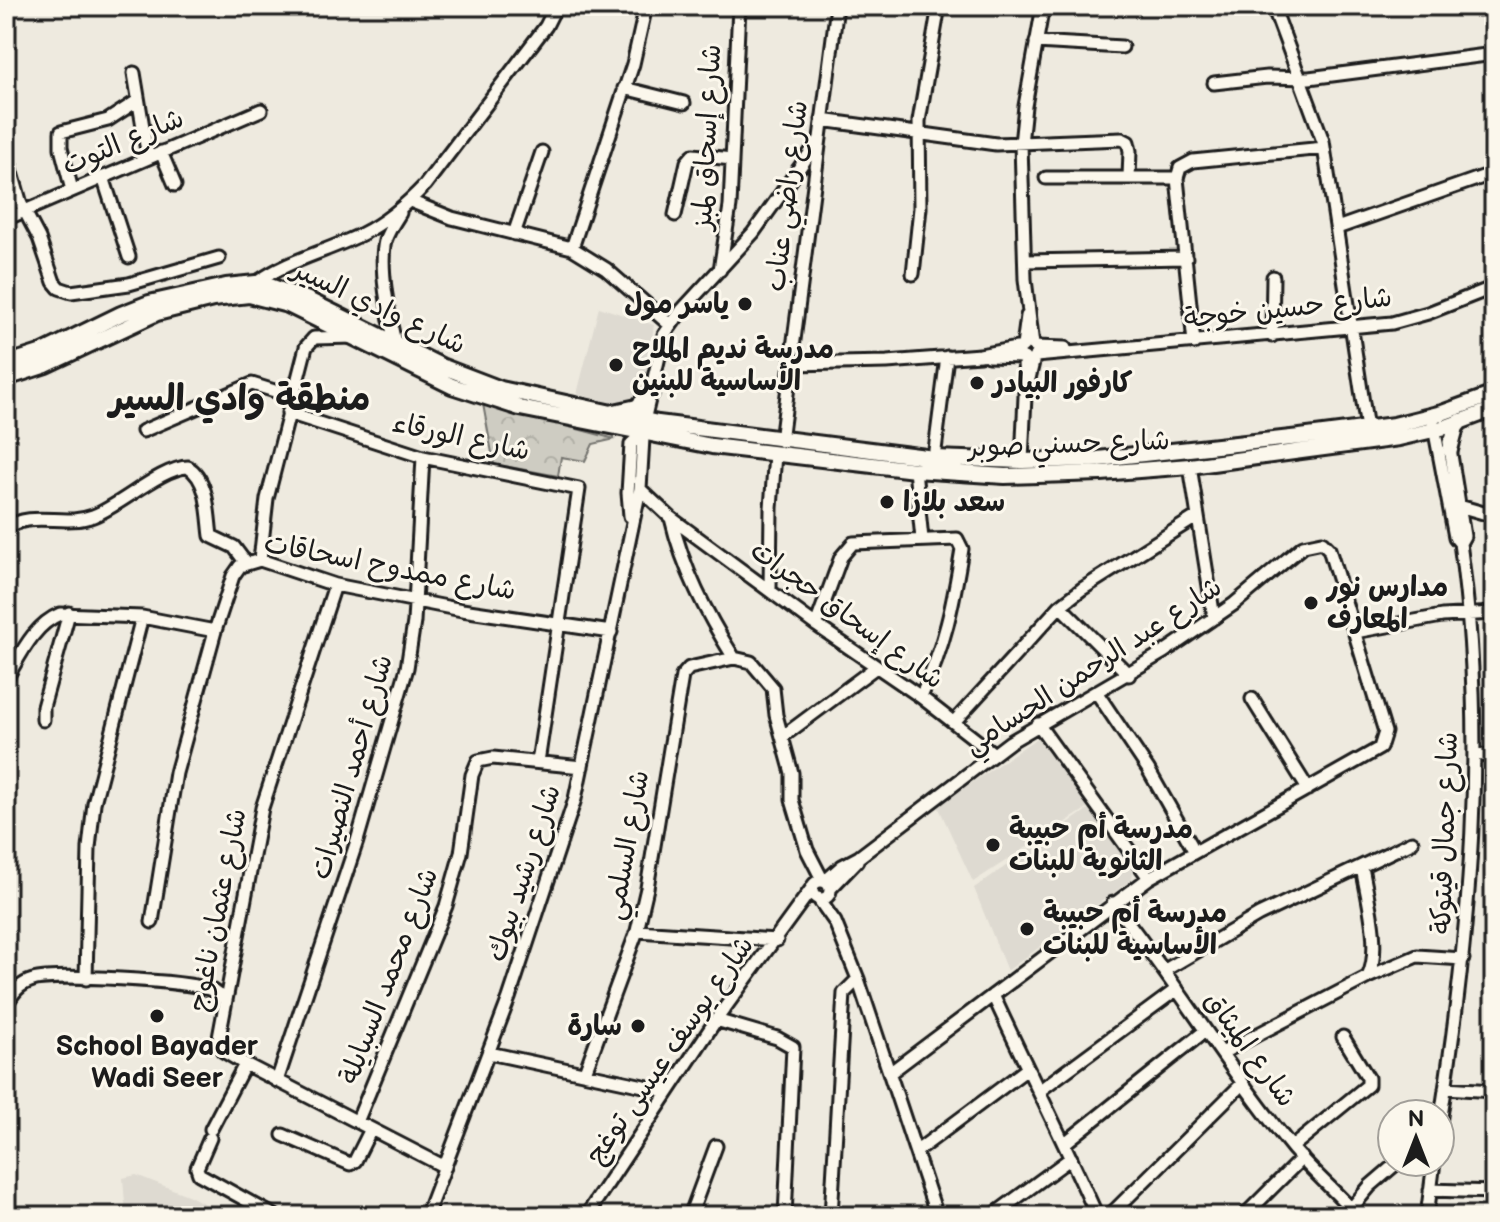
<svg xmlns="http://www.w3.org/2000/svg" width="1500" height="1222" viewBox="0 0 1500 1222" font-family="'Balsamiq Sans','Playpen Sans Arabic',sans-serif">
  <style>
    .built { fill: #dedad1 }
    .park { fill: url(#park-crowns); stroke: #75746f; stroke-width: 2 }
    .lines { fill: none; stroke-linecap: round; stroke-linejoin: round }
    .minor-casing { stroke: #1c1c1c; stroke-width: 17 }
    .major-casing { stroke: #1c1c1c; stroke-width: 20 }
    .minor { stroke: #fbf7ec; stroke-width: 11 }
    .major { stroke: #fbf7ec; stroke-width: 14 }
    .poi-dot { fill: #1c1c1c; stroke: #fbf7ec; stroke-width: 3 }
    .labels { text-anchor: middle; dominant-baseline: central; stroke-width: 6; stroke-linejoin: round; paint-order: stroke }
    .street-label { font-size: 28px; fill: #1c1c1c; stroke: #fbf7ec }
    .poi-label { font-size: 28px; font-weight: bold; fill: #1c1c1c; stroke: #fbf7ec; text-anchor: start }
    .district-label { font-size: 36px; font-weight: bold; fill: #1c1c1c; stroke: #fbf7ec }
  </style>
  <defs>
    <pattern id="park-crowns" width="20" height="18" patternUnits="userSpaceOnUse" patternTransform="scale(2)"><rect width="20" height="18" fill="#ceccc2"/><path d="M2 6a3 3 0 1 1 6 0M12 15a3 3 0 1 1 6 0" fill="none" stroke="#b0afa6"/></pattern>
  </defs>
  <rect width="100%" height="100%" fill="#eeeadf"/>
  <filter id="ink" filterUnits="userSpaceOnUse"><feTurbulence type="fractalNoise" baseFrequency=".0125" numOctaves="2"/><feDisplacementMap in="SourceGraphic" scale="16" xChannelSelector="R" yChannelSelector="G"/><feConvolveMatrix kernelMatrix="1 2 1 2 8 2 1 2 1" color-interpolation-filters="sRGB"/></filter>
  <g filter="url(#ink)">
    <path class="built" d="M599,307L654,325L644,390L637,401L617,406L577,394Z
      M1037,738L1089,807L973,882L938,806Z
      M1093,806L1134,869L1132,879L1007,971L974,888Z
      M136,1175L190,1196L227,1216H126L123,1178Z"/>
    <path class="park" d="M483,404L615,439L593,444L585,461L561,457L558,476L494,464Z"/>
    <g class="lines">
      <g class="minor-casing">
        <path id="minor" d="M1273,6L1323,141L1367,429
          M1036,42L1122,47
          M134,73L148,157
          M1214,83L1267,77L1309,78L1494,54
          M624,88L684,103
          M822,120L996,144L1122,139L1128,142L1130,151L1129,177
          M161,152L175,185
          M9,162L21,204L39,238L54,282L59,288L71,292L129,284L219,258
          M103,177L129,257
          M1046,178H1177
          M72,190L61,148V132L108,120L137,101
          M410,201L452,218L572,248L606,269L670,325
          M675,215L687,162L693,155L732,159
          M6,219L261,110
          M1337,228L1494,173
          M514,234L542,152
          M572,248L633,64L646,6
          M1025,261L1186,258
          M720,270L730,206L739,6
          M913,274L920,208L919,121L939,6
          M256,283C288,260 326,252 362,234C386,222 407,204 425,185L546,26L556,6
          M1272,336L1273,277
          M395,343C389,318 379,266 385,241C388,231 395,221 400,213
          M1194,343L1177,178L1180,168L1193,161L1324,148
          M1033,345L1025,279L1021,144L1025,106L1043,6
          M1023,346L1027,316
          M1035,347L1065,348
          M988,356L1022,357
          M1036,356L1392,323L1428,313L1494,287
          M792,364L887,362L980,355L1022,347
          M1027,387L1034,358
          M288,413L423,457L579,489L538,762
          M1433,422L1455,537L1460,543C1488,737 1470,930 1440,1123
          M143,431L252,384L294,397
          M781,441L837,6
          M1449,442L1464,536L1460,543
          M934,458L947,357
          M1022,461L1025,396L1024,358
          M1190,466L1214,618
          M915,470L922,539
          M640,489L671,518L816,625L921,697L994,754
          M1459,506L1494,516
          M630,516L628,493L631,444L642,434
          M671,518C683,569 706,613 734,658L751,662L773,688L776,715L792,773V800L807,850L823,881
          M6,528C33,510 64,527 93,516C120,506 162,467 188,467C209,480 208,515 211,536L234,547L246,563
          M260,560L267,499L306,347L314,338L354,337
          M335,585L262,808L218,1043L223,1051L245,1064L445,1167
          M770,589L771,508L775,454
          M1060,606L1129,675
          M816,625L841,557L853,543L957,539L962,549C953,605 945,645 921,697
          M1355,632L1442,616L1494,613
          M6,679C20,656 33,625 60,614L142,617L215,631
          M1097,693L1148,769L1195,852
          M1252,699L1308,789
          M43,720V707L69,613
          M954,722L1060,606L1082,589L1196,517
          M1038,724L1149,878
          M782,737L876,667
          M1474,753L1494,758
          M812 890a9 9 0 1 1 18 0a9 9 0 1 1-18 0Z
          M825,881L842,866L859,857L1010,742L1164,652L1234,604L1303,546L1322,542L1329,549L1385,732L1380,748L1149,878L891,1072
          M830,889L857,861
          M818,898L835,922L858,979L937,1216
          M1113,903C1177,983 1229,1071 1294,1150C1314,1173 1337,1193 1358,1216
          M152,922L176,773L215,631L233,576L240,566L260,560L335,585L462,610L611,632
          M637,931L777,940
          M1165,970L1259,915L1412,842
          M1368,977L1417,956L1463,959
          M86,979L89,848L94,803L142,617
          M993,995C1027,1069 1064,1141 1097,1216
          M6,1005C13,993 19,984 33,980C55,973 186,981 209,989C214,991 219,996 224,999
          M716,1020L777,1038L793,1047L785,1216
          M489,1053L667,1091
          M1222,1053L1368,977C1382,949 1367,897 1362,867
          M585,1072L637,931L647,888L682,676L689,668L734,658
          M277,1081L357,841L407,668L414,622L423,457
          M1445,1088L1494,1091
          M1039,1091L1177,989
          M357,1122L446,906L461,853L472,775L478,761L493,758L582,767
          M211,1129L245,1064
          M283,1135L350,1164L355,1161L371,1129
          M210,1138L197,1168L199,1174L275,1216
          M1065,1143L1205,1031
          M1292,1147L1368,1085V1078L1343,1037
          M917,1151L1027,1069
          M1430,1190L1494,1192
          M426,1216L509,998L575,799L640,489L644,421L664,335L682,310L753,233L820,139
          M586,1216L716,1020L812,888
          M690,1216L716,1146
          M831,1216L844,993L858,979
          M992,1216L1071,1158
          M1109,1216L1243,1083
          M1244,1216L1302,1158
          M1345,1216L1370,1186L1398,1162
          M1427,1216L1434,1162"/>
      </g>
      <g class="major-casing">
        <path id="major" d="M6,364L43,352L121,314L149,303L226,286L256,283L270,286L306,299L441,366L501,389L658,423L934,458L1022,461L1098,459L1300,437L1394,425L1442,413L1494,394
          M6,378L46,365L157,313L213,299L249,295L288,305L452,386L520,408L712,446L915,470L1005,476L1101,473L1190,466L1399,438L1446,427L1494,409
          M614,412L637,407L651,393
          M1450,450L1456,427L1461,421"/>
      </g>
      <use href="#minor" class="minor"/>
      <use href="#major" class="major"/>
    </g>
  </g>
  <g class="poi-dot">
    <circle cx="745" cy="304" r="8"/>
    <circle cx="616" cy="365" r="8"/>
    <circle cx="977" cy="383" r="8"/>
    <circle cx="887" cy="502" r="8"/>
    <circle cx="1311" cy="603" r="8"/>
    <circle cx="993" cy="845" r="8"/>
    <circle cx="1027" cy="929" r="8"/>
    <circle cx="157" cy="1016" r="8"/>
    <circle cx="638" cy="1026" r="8"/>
  </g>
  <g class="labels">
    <g class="street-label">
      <text transform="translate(707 137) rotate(-87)">شارع إسحاق لمبز</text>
      <text transform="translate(123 142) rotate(-23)">شارع التوت</text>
      <text transform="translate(787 196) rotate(-83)">شارع راضي عناب</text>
      <text transform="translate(379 307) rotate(25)">شارع وادي السير</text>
      <text transform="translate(1288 308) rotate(-6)">شارع حسين خوجة</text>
      <text transform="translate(461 437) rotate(12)">شارع الورقاء</text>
      <text transform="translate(1069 444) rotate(-2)">شارع حسني صوبر</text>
      <text transform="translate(390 567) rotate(11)">شارع ممدوح اسحاقات</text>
      <text transform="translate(847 615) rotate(36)">شارع إسحاق حجرات</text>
      <text transform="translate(1093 666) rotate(-33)">شارع عبد الرحمن الحسامي</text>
      <text transform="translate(352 767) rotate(-74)">شارع أحمد النصيرات</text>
      <text transform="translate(1445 833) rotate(-88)">شارع جمال قيتوكة</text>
      <text transform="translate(627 845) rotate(-80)">شارع السلمي</text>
      <text transform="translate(524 873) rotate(-72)">شارع رشيد بيوك</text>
      <text transform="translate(218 910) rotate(-79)">شارع عثمان ناغوج</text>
      <text transform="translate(389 976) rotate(-69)">شارع محمد السبايلة</text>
      <text transform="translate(1250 1049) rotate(54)">شارع الميثاق</text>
      <text transform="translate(670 1050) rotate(-55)">شارع يوسف عيسى توغج</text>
    </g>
    <g class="poi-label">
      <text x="729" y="304" text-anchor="end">ياسر مول</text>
      <text x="632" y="349">مدرسة نديم الملاح<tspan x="632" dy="32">الأساسية للبنين</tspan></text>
      <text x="993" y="383">كارفور البيادر</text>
      <text x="903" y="502">سعد بلازا</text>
      <text x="1327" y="587">مدارس نور<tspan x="1327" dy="32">المعارف</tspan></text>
      <text x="1009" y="829">مدرسة أم حبيبة<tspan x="1009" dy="32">الثانوية للبنات</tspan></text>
      <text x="1043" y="913">مدرسة أم حبيبة<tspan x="1043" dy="32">الأساسية للبنات</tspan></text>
      <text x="622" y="1026" text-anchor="end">سارة</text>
      <text x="157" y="1046" text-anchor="middle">School Bayader<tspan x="157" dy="32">Wadi Seer</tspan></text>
    </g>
    <g class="district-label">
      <text x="240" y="399">منطقة وادي السير</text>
    </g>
  </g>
  <rect width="1500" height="1222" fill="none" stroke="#fbf7ec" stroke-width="32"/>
  <rect x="16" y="16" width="1468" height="1190" fill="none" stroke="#1c1c1c" stroke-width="3" filter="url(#ink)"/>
  <g transform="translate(1416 1138)"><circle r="38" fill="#fbf7ec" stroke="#a29f99" stroke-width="2"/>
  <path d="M0-6L14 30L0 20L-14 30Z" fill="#1c1c1c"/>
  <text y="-12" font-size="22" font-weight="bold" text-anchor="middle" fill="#1c1c1c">N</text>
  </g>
</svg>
